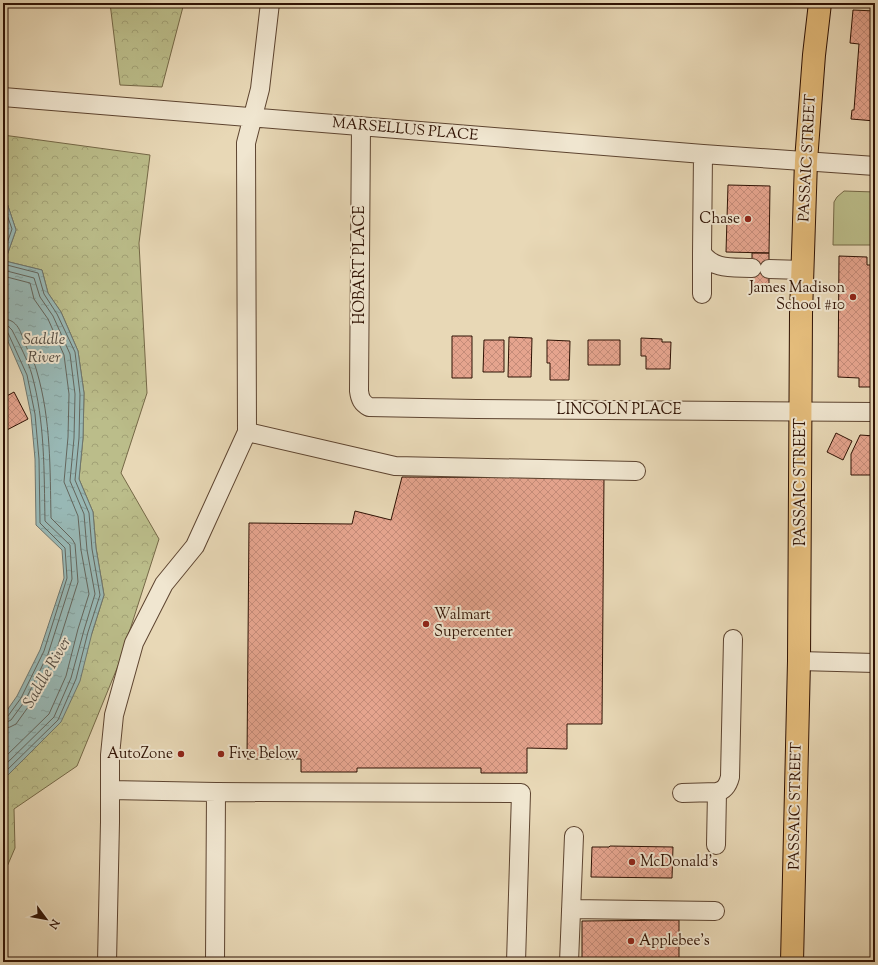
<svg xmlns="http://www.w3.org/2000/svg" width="878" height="965" viewBox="0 0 878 965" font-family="'Sorts Mill Goudy',serif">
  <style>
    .forest { fill: url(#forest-crowns); stroke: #756847 }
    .park { fill: #bbbd8a; stroke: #756847 }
    .water { fill: url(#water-ripples); stroke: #6e766e }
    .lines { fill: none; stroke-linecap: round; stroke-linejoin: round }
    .shore { stroke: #64655c; stroke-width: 1 }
    .building { fill: url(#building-cross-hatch); stroke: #2f1204 }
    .minor-casing { stroke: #5d4430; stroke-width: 20 }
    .major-casing { stroke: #2f1204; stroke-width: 24 }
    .minor { stroke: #f0e6d0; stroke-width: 18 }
    .major { stroke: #e4bc7b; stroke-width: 22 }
    .poi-dot { fill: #8f2418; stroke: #f0e6d0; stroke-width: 1.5 }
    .labels { text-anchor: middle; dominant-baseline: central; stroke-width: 4; stroke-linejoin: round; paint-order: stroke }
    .street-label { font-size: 15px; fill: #2f1204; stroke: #f0e6d0 }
    .poi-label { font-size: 15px; fill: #2f1204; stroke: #f0e6d0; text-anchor: start }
    .water-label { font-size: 16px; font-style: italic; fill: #544c42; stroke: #f0e6d0 }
  </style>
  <defs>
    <pattern id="forest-crowns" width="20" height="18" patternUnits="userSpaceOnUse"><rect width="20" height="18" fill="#bbbd8a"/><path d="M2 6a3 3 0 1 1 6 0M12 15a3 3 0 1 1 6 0" fill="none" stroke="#a1a175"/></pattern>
    <pattern id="water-ripples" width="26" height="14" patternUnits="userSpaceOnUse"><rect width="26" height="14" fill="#98b8b5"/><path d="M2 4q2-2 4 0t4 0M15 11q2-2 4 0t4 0" fill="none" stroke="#839d9a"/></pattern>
    <pattern id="building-cross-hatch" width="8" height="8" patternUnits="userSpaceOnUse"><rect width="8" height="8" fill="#e5a48e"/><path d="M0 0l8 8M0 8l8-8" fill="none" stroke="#c58c79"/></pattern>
  </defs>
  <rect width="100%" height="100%" fill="#e8d8b6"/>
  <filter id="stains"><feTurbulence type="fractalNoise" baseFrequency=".005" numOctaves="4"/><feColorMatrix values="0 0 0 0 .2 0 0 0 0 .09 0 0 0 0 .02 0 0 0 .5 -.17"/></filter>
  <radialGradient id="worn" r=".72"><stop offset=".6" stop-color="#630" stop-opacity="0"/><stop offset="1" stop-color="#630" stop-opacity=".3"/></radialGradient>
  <path class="forest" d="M110,3H184L162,87L120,85Z
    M3,135L150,155L139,243L147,393L121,473L159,539L120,661L77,766L14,809L15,848L3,876V780L19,764L92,633L104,595L96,548L93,512L79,479L83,438L84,393L78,351L61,312L48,293L42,270L5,261L16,230L4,194H3Z"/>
  <path class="park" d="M844,191L875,192V245H833L834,202L837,197Z"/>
  <path class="water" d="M3,194H4L16,230L5,261L42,270L48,293L61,312L78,351L84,393L83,438L79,479L93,512L96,548L104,595L92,633L80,681L61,722L3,780V716L17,696L40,650L64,578L62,550L36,525L35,459L31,415L23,376L3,330Z"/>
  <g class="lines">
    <path class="shore" d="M3,203L12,229L3,255
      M3,264L38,273L44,294L57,314L75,352L80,394L79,438L75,480L89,513L92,549L100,595L88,632L76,679L58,720L3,774
      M3,270L34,278L40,297L53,316L70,354L75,394L74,438L70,481L84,514L87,550L95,594L84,630L71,678L54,717L3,767
      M3,276L30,283L34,299L48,319L64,355L69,394L68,437L64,482L78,516L81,550L89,594L78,629L66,676L49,714L3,759
      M3,319C18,319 21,333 25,344C29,353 35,363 37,372C51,420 50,469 51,518L72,539L75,544L78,582L55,655L31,703L16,724L10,727L3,729
      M3,325L8,326L12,330C19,344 28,360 32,375C45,422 44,472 45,521L70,545L72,579L48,654L25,701L11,720L7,722L3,723
      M3,330H6L8,333L27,375L35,414L39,459L40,523L65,548L67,578L44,651L21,698L8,716L3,718"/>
  </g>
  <path class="building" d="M853,10L875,11V121L851,119L852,110H854L859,44L850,43Z
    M728,185L770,186L769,253L726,252Z
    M752,253H769V285H752Z
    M839,256L867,257V265H875V387H859V378L838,377Z
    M452,336H472V378H452Z
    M509,337L532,338L531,377H508Z
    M641,338L662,339V342H671L670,369H646V356H641Z
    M484,340H504V372H483Z
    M547,340L570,341L569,380H550V363H547Z
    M588,340H620V365H588Z
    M14,392L28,419L3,432V398Z
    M836,433L852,441L843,460L827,452Z
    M860,435L875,436V475H851V454Z
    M402,477L604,478L602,724H567V749L527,748V773H481V768H357V772H301V759H247L249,523L352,524L355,511L391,520Z
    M610,846L673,847L672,878L591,877L592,847H609Z
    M679,920V962H582V921Z"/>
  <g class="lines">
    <g class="minor-casing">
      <path id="minor" d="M270,3L260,89L246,143L247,432L395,466L636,471
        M3,97L703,154L875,166
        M361,126L359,391C360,399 362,403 369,407L476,409L875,412
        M703,154L702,253C713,270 733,267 752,268
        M702,253V294
        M769,269L803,270
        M799,661L875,663
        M110,790L216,792L521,793L516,962
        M717,792C725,790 728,785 730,777L733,639
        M682,793L717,792L716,845
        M571,909L715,911
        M107,962L110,822V755L114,715L134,643L164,584L195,546L247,432
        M215,962L216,792
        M569,962L574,836"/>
    </g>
    <g class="major-casing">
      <path id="major" d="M792,962L799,661L801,314L806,161L814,55L820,3"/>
    </g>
    <use href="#minor" class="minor"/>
    <use href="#major" class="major"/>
  </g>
  <g class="poi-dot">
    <circle cx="748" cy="219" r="4"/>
    <circle cx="853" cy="297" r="4"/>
    <circle cx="426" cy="624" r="4"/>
    <circle cx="181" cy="754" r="4"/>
    <circle cx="221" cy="754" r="4"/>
    <circle cx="632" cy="862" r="4"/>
    <circle cx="631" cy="941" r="4"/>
  </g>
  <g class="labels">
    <g class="street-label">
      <text transform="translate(405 130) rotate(5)">MARSELLUS PLACE</text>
      <text transform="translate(808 158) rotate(-87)">PASSAIC STREET</text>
      <text transform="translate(360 265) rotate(-90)">HOBART PLACE</text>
      <text x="619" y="410">LINCOLN PLACE</text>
      <text transform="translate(801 482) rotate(-90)">PASSAIC STREET</text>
      <text transform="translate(796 806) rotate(-89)">PASSAIC STREET</text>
    </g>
    <g class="poi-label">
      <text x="740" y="219" text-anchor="end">Chase</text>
      <text x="845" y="288" text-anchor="end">James Madison<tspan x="845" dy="17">School #10</tspan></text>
      <text x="434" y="615">Walmart<tspan x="434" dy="17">Supercenter</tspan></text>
      <text x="173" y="754" text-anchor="end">AutoZone</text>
      <text x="229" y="754">Five Below</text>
      <text x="640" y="862">McDonald's</text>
      <text x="639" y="941">Applebee's</text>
    </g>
    <g class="water-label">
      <text x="44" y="340">Saddle<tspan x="44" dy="18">River</tspan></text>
      <text transform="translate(48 673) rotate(-60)">Saddle River</text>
    </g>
  </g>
  <rect width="878" height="965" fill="none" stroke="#e8d8b6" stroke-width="16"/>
  <rect x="4" y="4" width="870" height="957" fill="none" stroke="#2f1204" stroke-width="2"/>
  <rect x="8" y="8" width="862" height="949" fill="none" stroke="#2f1204"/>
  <g transform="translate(46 919) rotate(122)" stroke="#f0e6d0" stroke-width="3" paint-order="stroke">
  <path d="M0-3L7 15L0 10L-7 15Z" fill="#2f1204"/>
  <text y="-6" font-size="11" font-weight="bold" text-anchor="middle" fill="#2f1204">N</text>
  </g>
  <rect width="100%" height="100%" filter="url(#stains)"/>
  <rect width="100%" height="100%" fill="url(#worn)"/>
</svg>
